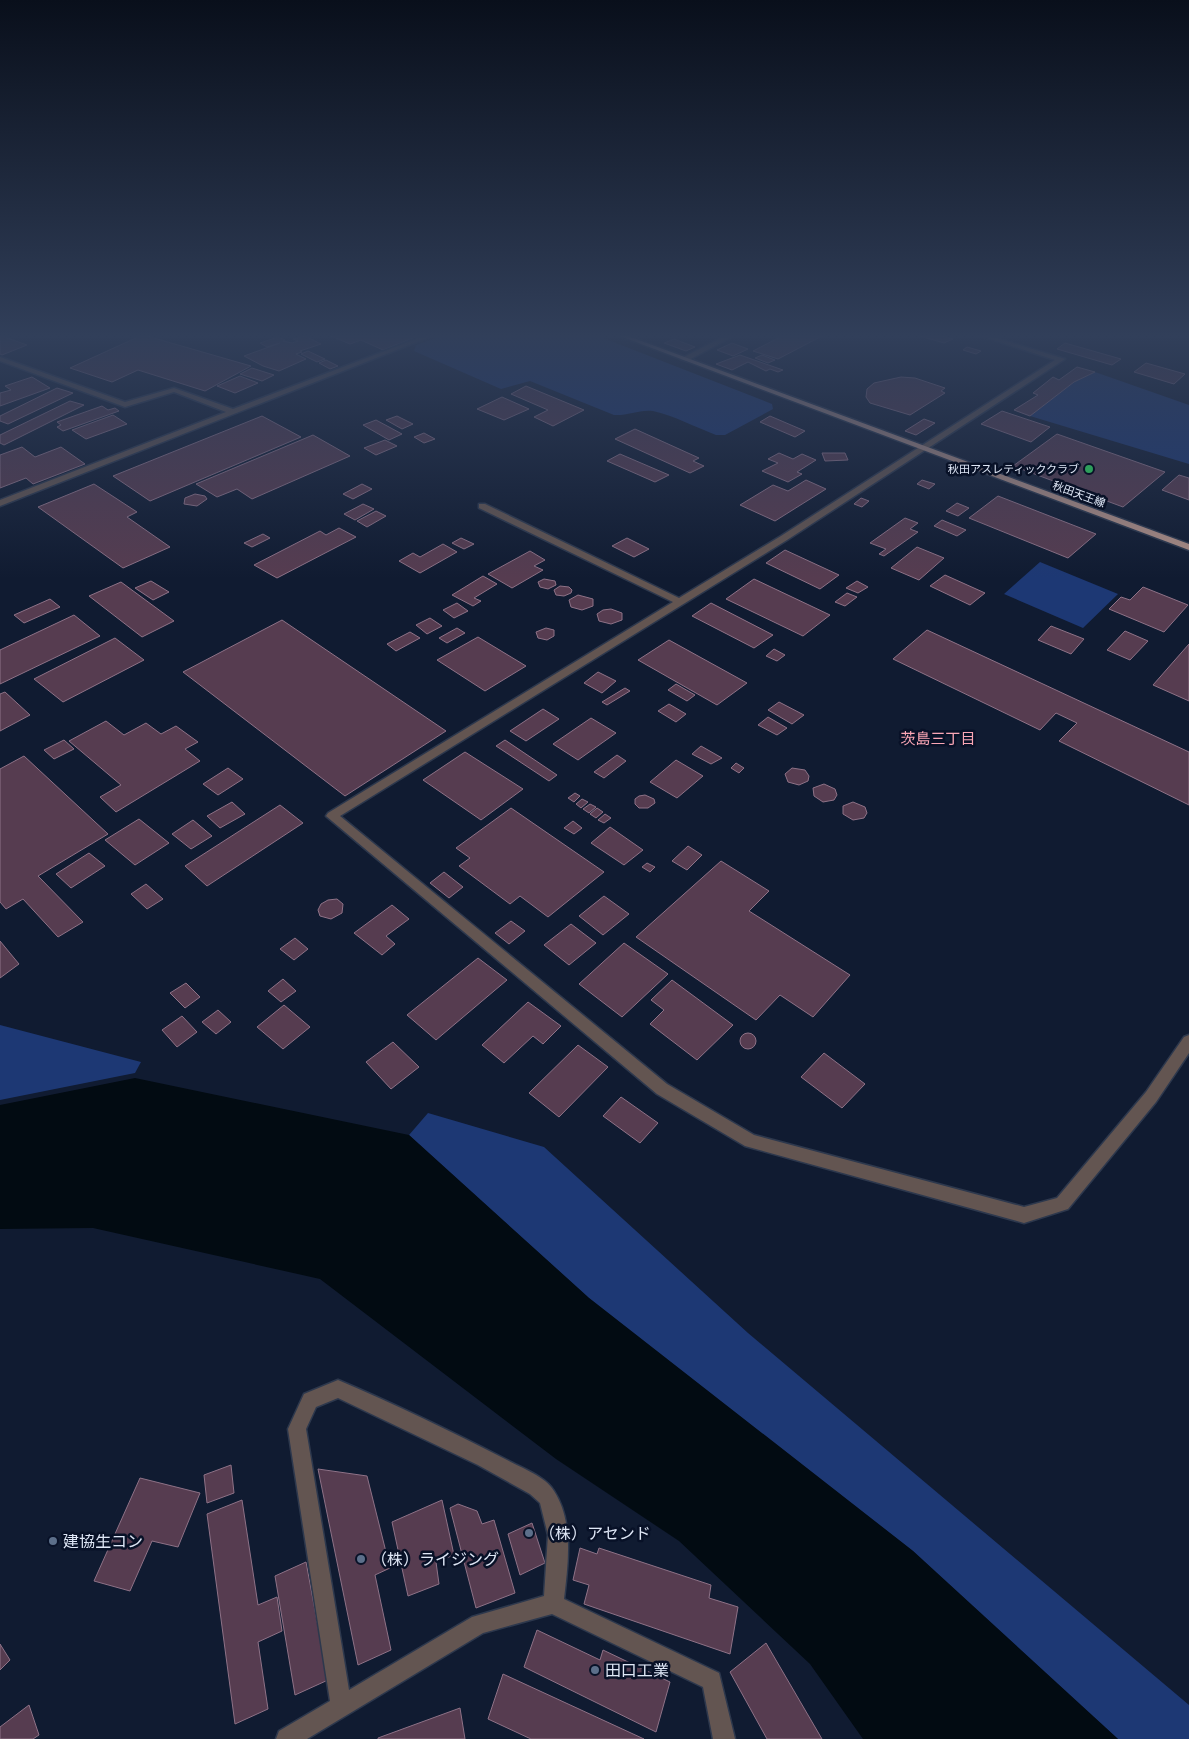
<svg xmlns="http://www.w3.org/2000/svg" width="1189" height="1739" viewBox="0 0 1189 1739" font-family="Inter,'Noto Sans JP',sans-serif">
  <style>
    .green { fill: #1d3874 }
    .water { fill: #020b12 }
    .building { fill: #563c50; stroke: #8e7287 }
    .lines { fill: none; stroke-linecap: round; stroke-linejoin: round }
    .minor-casing { stroke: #2d384d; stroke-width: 3 }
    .primary-casing { stroke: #2d384d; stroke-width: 3 }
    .minor { fill: #635551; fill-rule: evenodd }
    .primary { fill: #ad8e86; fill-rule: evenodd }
    .leisure-dot { fill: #2e9e5b; stroke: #081127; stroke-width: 2 }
    .service-dot { fill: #5c6f8a; stroke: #081127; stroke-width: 2 }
    .labels { text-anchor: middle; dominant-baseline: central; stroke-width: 5; stroke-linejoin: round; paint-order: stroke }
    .far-poi-label { font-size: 11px; fill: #dfe7f6; stroke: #081127; text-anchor: end }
    .far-street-label { font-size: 11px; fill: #dfe7f6; stroke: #081127 }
    .neighbourhood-label { font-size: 15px; fill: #faa6b5; stroke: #081127 }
    .near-poi-label { font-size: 16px; fill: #dfe7f6; stroke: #081127; text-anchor: start }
  </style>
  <rect width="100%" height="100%" fill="#101b31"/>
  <path class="green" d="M441,336H598L772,404L773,409L725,435H716C697,428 673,415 653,411C640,409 627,416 614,415L530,381L501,389L414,351L416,345Z
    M1095,372L1189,405V464L1030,416L1074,382Z
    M1040,562L1118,594L1083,628L1004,594Z
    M0,1025L141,1062L135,1073L0,1100Z
    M428,1113L544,1147L748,1333L1189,1705V1739H1118L913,1551L589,1298L409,1135Z"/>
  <path class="water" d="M135,1078L409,1135L589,1298L913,1551L1118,1739H863L810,1664L679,1541L556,1459L320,1279L93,1228L0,1229V1105Z"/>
  <path class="building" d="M0,336H2L27,345L2,355L0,354Z
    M140,336H147L251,366L205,391L138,370L112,382L70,368Z
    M305,336L321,344L300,351L302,352L296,354L306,359L279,371L263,366L244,356L280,343L267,347L260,343L278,337L285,340L283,341L292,343L298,341L293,339Z
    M331,336H418L383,350L361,340L350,344Z
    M782,336H822L778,359L753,351Z
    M920,336H943L953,339L944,343Z
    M674,339L695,347L686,351L664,343Z
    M732,343L748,349L733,356L717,350Z
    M1065,343L1121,359L1112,365L1057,349Z
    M967,347L981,351L976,354L963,350Z
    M308,351L325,359L317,362L301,354Z
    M740,355L783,370L778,372L770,369L766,371L748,362L732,370L716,364Z
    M762,355L775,360L768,363L755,358Z
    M326,360L338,366L330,369L319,363Z
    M1146,363L1185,374L1174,384L1134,372Z
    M1077,367L1095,372L1074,382L1030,416L1014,410L1038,395L1033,393L1053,377L1059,380Z
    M252,368L274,375L262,381L240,374Z
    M240,376L258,383L235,393L217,386Z
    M32,377L50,388L0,406V393L11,390L5,386Z
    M901,377L915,378L945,388L941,391L945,393L910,415L870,403L866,397L867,389L874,383Z
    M526,386L584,410L553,426L534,417L548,410L511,394Z
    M57,388L73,393L8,424L0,421V416Z
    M502,397L529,409L504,420L477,409Z
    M70,401L84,405L4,445L0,443V435Z
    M102,406L108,410L115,408L119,411L63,431L57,427L61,425L57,422Z
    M1002,411L1050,427L1031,442L981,424Z
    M113,415L127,424L86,439L72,430Z
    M262,416L301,437L150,501L113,476Z
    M397,416L413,424L402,429L386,420Z
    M770,416L805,431L795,437L760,422Z
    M924,419L935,423L916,435L905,431Z
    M376,420L402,434L389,440L363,425Z
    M635,429L699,458L693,461L704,466L690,473L615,439Z
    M424,433L435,439L424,443L414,437Z
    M1057,434L1165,472L1123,507L1013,466Z
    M313,435L350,456L252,499L237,489L217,497L196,484Z
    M385,440L397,446L376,455L364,448Z
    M22,447L35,457L61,447L85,464L33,484L26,478L0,488V455Z
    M779,453L793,459L802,454L816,460L797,472L802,474L788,482L762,471L778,463L768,459Z
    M822,453H845L848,460L825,461Z
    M620,454L669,475L655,482L607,461Z
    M1179,475L1189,478V500L1162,490Z
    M806,480L826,489L775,521L740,505L773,485L788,491Z
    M922,480L935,484L929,489L917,484Z
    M94,484L137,512L127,517L170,547L123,568L38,507Z
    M362,484L372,489L353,499L343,494Z
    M195,494L205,496L207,499L197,506L184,504L185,498Z
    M998,496L1096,534L1068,558L969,518Z
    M861,498L869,501L862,507L854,504Z
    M957,503L969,508L958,516L946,511Z
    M363,504L374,509L355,520L344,514Z
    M376,511L386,516L367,527L357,521Z
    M905,518L918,523L910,529L918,532L884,556L879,554L886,549L870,543Z
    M942,520L966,530L957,536L934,526Z
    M339,528L356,537L277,578L254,565L320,531L326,535Z
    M263,534L270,538L252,547L244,543Z
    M461,538L474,544L464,549L452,543Z
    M627,538L649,549L634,557L612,546Z
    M443,544L457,552L420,573L399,561L413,553L420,557Z
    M917,547L944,558L919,580L891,568Z
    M785,550L839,575L820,589L766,563Z
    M530,551L545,560L534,566L543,570L512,588L488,574Z
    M945,575L985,593L970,605L930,586Z
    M483,576L497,584L474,598L481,601L473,606L452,595Z
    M544,579L555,581L556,585L548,589L540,587L538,582Z
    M754,579L830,615L803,636L726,599Z
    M151,581L169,592L153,600L135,588Z
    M857,581L868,587L858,593L846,588Z
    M121,582L174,621L142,637L89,596Z
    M560,586L569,587L572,590L571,593L564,596L556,595L554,590Z
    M1143,587L1188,605L1164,632L1109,609L1121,597L1130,600Z
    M847,593L857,597L845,606L835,602Z
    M578,595L593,599V606L582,610L571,607L569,600Z
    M50,599L60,607L24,623L14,615Z
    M457,603L468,611L454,618L443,610Z
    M711,603L773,635L754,648L692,616Z
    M611,609L622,613V620L611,624L599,621L597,614L603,610Z
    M74,615L100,636L0,684V650Z
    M430,618L442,626L427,634L416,625Z
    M282,620L446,731L345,796L183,672Z
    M1051,626L1084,639L1071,654L1038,640Z
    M457,628L465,633L447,643L439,638Z
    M546,628L554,630V636L547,640L538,638L536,632Z
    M927,630L1189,752V805L1059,741L1077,723L1056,713L1040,730L893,659Z
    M1125,631L1148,641L1130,660L1107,650Z
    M410,632L420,638L396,651L387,644Z
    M478,637L526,666L485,691L437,660Z
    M115,638L144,660L63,702L34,679Z
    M669,640L747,683L717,705L638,660Z
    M1189,644V701L1153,685Z
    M774,649L785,655L777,661L766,656Z
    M598,672L616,681L602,693L584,683Z
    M676,684L695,695L687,701L668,690Z
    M625,688L630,691L607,705L602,702Z
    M5,692L30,715L0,731V694Z
    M779,702L804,715L792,724L768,710Z
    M669,704L686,714L676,722L658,711Z
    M543,709L559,719L526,741L510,731Z
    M768,717L787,728L777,735L758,725Z
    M591,718L616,733L578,760L553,744Z
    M106,721L124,735L146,723L161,734L176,726L198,742L185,749L200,761L116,812L100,797L121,785L69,741Z
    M64,740L74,749L54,759L44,750Z
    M505,740L557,775L549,781L496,746Z
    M701,746L722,758L711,764L692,754Z
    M465,752L523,789L481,820L423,780Z
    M617,755L626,761L604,778L594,772Z
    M24,756L108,834L38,876L83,922L58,937L23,899L6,909L0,902V769Z
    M676,760L703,776L677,798L650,782Z
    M736,763L744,768L739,773L731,768Z
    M228,768L243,779L218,795L203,784Z
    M792,768L805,770L809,776L808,781L799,785L788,782L785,774Z
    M824,784L835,789L837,795L834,800L823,802L814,796L813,788Z
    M575,793L580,796L574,802L568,798Z
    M645,795L654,799L655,803L648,808H639L635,804V799L639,796Z
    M582,799L588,802L581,808L576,804Z
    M232,802L245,814L220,828L207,816Z
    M853,802L865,807L867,813L864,818L853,820L843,814V806Z
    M590,804L596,807L589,813L583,809Z
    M280,805L303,823L207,886L185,866Z
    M511,808L604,872L548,917L520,896L510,904L459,866L470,858L456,848Z
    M597,808L603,812L596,818L590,814Z
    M605,814L611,818L604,823L598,820Z
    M139,819L169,843L135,865L105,840Z
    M193,820L212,836L191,849L172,834Z
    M573,821L582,828L574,834L564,828Z
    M610,827L643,850L624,865L591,843Z
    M688,846L702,855L687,870L672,861Z
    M89,853L105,866L71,888L56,874Z
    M721,861L769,891L749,911L850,975L813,1017L780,995L756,1020L636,937Z
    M647,863L655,867L650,872L642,867Z
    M444,872L463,887L449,898L430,883Z
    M146,884L163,899L147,909L131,894Z
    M604,896L629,914L603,935L579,916Z
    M337,899L343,904L342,913L331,919L320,916L318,910L321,904L328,900Z
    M392,905L409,919L386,936L395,944L382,955L354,933Z
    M511,921L525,931L509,944L495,933Z
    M571,924L596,943L569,965L544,945Z
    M295,938L308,949L294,960L280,949Z
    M0,941L19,964L0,978Z
    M624,943L668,974L622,1017L579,984Z
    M478,958L507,980L436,1040L407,1015Z
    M283,979L296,991L281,1002L268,991Z
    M672,980L733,1025L697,1060L650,1024L664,1010L651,1000Z
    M186,983L200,997L185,1008L170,993Z
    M528,1002L561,1026L543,1044L533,1036L504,1063L482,1045Z
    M284,1005L310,1027L283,1049L257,1027Z
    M218,1010L231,1022L216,1034L202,1022Z
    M182,1016L197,1032L177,1047L162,1030Z
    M740 1041a8 8 0 1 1 16 0a8 8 0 1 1-16 0Z
    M393,1042L419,1067L391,1089L366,1062Z
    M578,1045L608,1067L559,1117L529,1093Z
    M824,1053L865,1084L842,1108L801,1077Z
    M621,1097L658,1123L640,1143L603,1116Z
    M231,1465L234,1493L207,1503L204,1475Z
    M318,1469L367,1476L390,1568L375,1575L391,1650L358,1665Z
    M140,1478L200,1493L178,1547L152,1541L130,1591L94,1581Z
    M242,1500L258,1605L277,1597L282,1631L258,1642L268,1709L235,1724L207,1514Z
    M442,1500L454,1555L436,1562L439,1584L408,1596L392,1522Z
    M458,1504L477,1511L482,1524L494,1520L515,1593L476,1608L450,1508Z
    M532,1523L545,1563L520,1575L508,1534Z
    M580,1548L597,1554L599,1548L711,1585L709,1598L738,1607L730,1654L584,1604L589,1585L573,1580Z
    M306,1562L328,1680L295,1695L275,1576Z
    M537,1630L600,1660L603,1650L670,1682L656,1732L524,1667Z
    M766,1643L822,1739H767L730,1672Z
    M0,1644L10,1660L0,1670Z
    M503,1674L644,1739H531L488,1719Z
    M29,1705L39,1735L33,1739H0V1727Z
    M460,1708L465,1739H378V1738Z"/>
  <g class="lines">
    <g class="minor-casing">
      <path id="minor" d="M424,336H432L0,506V500L226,412L174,392L125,407L0,361V357L125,402L174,388L233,409Z
        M725,336H733L687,361L680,359Z
        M981,336H990L1065,359L787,540L340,816L667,1084L754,1135L1024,1207L1057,1198L1146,1092L1184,1037L1189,1035V1053L1156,1102L1068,1209L1024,1223L745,1146L657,1094L326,816L328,813L673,602L479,508V504H485L679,598L781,536L1055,360Z
        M338,1380C395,1404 452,1432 507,1460C521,1468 545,1476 554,1491C574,1522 568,1564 564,1599L719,1673L735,1739H713L703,1687L552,1614L483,1633L307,1739H276L279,1731L330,1701L288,1429L304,1394ZM338,1398L478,1465L530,1494L540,1503L548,1535L544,1596L472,1617L349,1690L306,1429L316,1407Z"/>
    </g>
    <g class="primary-casing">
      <path id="primary" d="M620,336H628L1189,544V550Z"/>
    </g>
    <use href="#minor" class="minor"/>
    <use href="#primary" class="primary"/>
  </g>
  <linearGradient id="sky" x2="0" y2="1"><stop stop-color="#090f1b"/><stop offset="0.58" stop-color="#313f5a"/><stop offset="1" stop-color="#313f5a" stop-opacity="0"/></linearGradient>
  <rect width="1189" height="579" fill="url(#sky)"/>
  <circle class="leisure-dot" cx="1089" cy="469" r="5"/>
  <g class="service-dot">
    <circle cx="529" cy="1533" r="5"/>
    <circle cx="53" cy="1541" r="5"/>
    <circle cx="361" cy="1559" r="5"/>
    <circle cx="595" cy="1670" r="5"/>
  </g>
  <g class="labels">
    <g class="far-poi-label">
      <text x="1079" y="469">秋田アスレティッククラブ</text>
    </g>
    <g class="far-street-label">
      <text transform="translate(1079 494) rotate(20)">秋田天王線</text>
    </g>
    <g class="neighbourhood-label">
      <text x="938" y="738">茨島三丁目</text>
    </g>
    <g class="near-poi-label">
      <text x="539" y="1533">（株）アセンド</text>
      <text x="63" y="1541">建協生コン</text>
      <text x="371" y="1559">（株）ライジング</text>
      <text x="605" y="1670">田口工業</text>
    </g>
  </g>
</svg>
